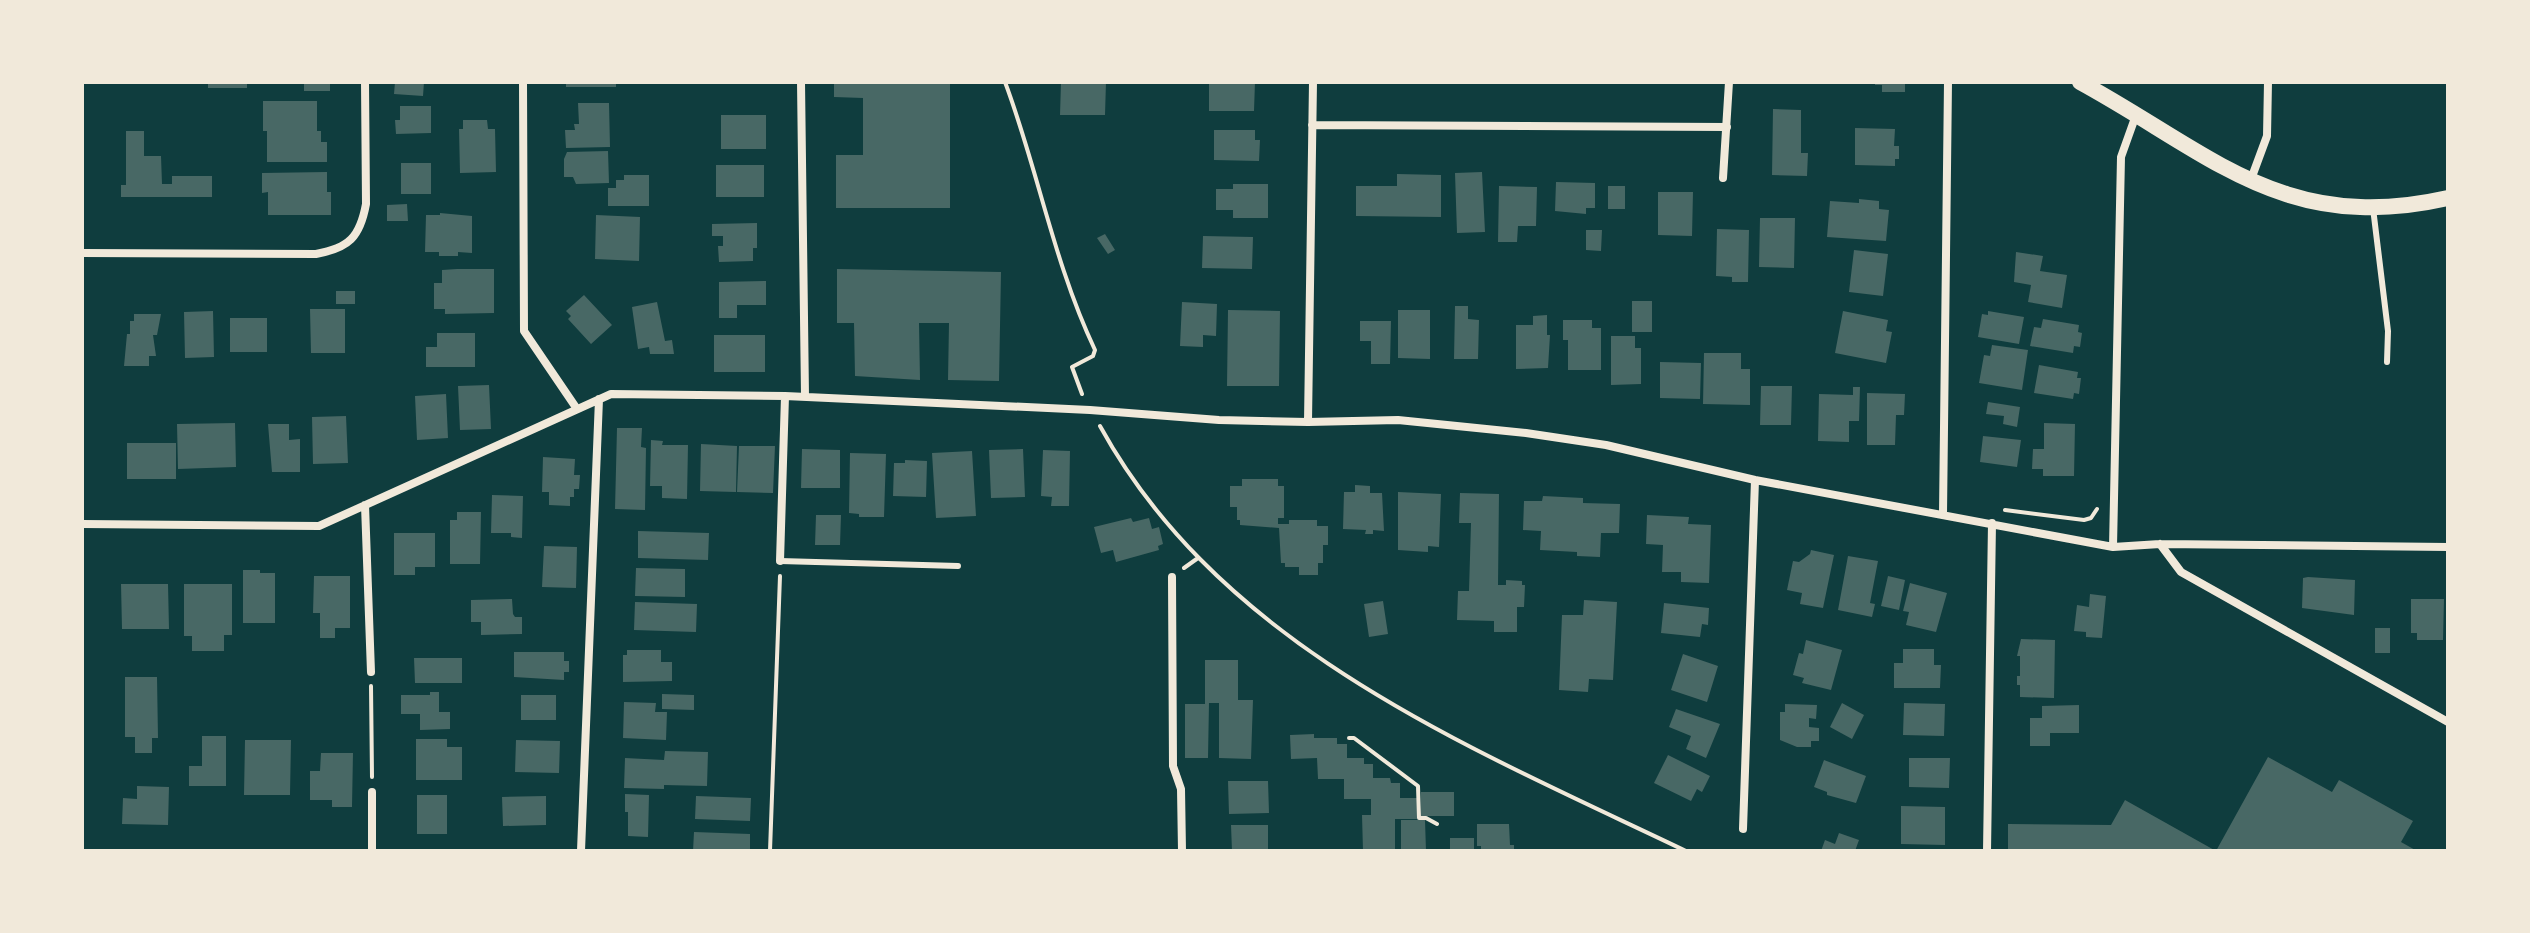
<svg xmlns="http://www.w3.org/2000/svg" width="2530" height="933" viewBox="0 0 2530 933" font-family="'Asap Condensed',sans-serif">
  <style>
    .building { fill: #486865 }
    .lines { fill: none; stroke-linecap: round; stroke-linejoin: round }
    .path { stroke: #f1e9da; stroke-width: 4 }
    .service { stroke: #f1e9da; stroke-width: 6 }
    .minor { stroke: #f1e9da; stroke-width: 8 }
    .secondary { stroke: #f1e9da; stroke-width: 16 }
  </style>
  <rect width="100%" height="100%" fill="#0f3d3e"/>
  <path class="building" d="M208,82H247V88H208Z
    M304,82H330V91H304Z
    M395,82H424L423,96L394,94Z
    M566,82H616V87H566Z
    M834,82H950V208H836V155H863V98L834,97Z
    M1061,82H1106L1105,115H1060Z
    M1209,82H1255L1254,111H1209Z
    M1875,82H1905V92H1882V85H1875Z
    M263,101H317V131H321V142H327V162H267V131H263Z
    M578,103H609L610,147L566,148L565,130H575L574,124H579Z
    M400,106H431V133L396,134L395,120H400Z
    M1773,109L1801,110V153H1808L1807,176L1772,175Z
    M721,115H766V149H721Z
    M463,120H487L488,129H495L496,172L460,173L459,129H463Z
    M1855,128L1895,129L1894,146H1899V159H1895V166L1855,165Z
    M1214,130H1255V140H1260L1259,161L1214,160Z
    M126,131H144V156H161L162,184H172V176H212V197H121V185H126Z
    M608,151L609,183L576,184L573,177H564V159L567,152Z
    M401,163H431V194H401Z
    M716,165H764V197H716Z
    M327,172V192H331V215H268V192L262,193V173Z
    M1482,172L1485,232L1457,233L1455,173Z
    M1397,174L1441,175V217L1356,216V186H1397Z
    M624,175H649V206H608V188H616V180H624Z
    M1556,182L1595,183V208H1586V214L1555,211Z
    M1233,184H1268V218H1233V210H1216V189H1233Z
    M1499,186L1537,187L1536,226H1518L1517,242H1498Z
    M1608,186H1625V209H1608Z
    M1658,192H1693L1692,236L1658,235Z
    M1859,199L1879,201V209L1889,210L1886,241L1827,237L1830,201L1859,203Z
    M407,204L408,221H387V205Z
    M440,213L472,216V253L458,252V256H439V252H425L426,215H440Z
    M596,215L640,217L639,261L595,259Z
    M1760,218H1795L1794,268L1759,267Z
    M757,223V248H753V261L719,262L718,246H723V236H712V224Z
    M1717,229L1749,230L1748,282H1732V277L1716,276Z
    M1586,230H1602L1601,251L1586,250Z
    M1105,234L1115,250L1108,254L1097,238Z
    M1203,236L1253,237L1252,269L1202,268Z
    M1854,250L1888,254L1883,296L1849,292Z
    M2016,252L2043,256L2040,271L2067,275L2062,308L2028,302L2031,285L2014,282Z
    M457,269H494V313L445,314V309H434V283H442V270Z
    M837,269L1001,272L999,381L948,380L949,323H919L920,380L855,376L854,323H837Z
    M766,281V305H737V318H719V282Z
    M336,291H355V304H336Z
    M584,295L612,325L591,344L568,319L571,316L566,311Z
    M1632,301H1652V332H1632Z
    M657,302L665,341L672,340L674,354H650L649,347L638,349L632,307Z
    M1182,302L1217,304L1216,336L1203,335V347L1180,346Z
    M1455,306H1468V319L1479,320L1478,359H1454Z
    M310,309H345V353H311Z
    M1228,310L1280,311L1279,386H1227Z
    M1398,310H1430V359L1398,358Z
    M213,311L214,357L185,358L184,312Z
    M1843,311L1888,320L1886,331L1892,332L1886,363L1835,353Z
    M1988,311L2024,317L2019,344L1978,337L1982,314L1988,315Z
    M134,314H161L157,335H153L156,356H149V366H124L127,334H130V321H134Z
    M1547,315V335H1550L1548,368L1516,369V325H1533V316Z
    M230,318H267V352H230Z
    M2043,319L2079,325L2078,332L2082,333L2080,347L2074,346L2073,353L2030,346L2034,327L2041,328Z
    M1563,320H1592V328H1601V370H1568V340H1563Z
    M1360,321H1391L1390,364H1371V341H1360Z
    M437,333H475V367H426V347H437Z
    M714,335H765V372H714Z
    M1611,336H1635V348H1641V384L1611,385Z
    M1992,345L2028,350L2022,390L1979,383L1984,355L1990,356Z
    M1704,353H1741V369H1750V405L1703,404Z
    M1660,362L1701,363L1700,399L1660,398Z
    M2039,365L2078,372L2077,378H2081L2079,394L2074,393L2073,399L2034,393Z
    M489,385L491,429L460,430L458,386Z
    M1761,386H1792L1791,425H1760Z
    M1853,387H1860L1859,421H1849V442L1818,441L1819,394L1853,395Z
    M1867,393L1905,394L1904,415H1896L1895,445H1867Z
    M446,394L448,438L417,440L415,396Z
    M1988,402L2020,407L2017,427L2003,424L2004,416L1986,414Z
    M346,416L348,463L313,464L312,417Z
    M235,423L236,467L178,469L177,424Z
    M2044,423L2075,424L2074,476H2043V469H2032L2033,449H2044Z
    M268,424H289V440L300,439V472H272Z
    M617,428H642L641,447L646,448L645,510L615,509Z
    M1983,436L2021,440L2017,467L1980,462Z
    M651,440L663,441L662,445H688L687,499L662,498V486H650Z
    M127,443H176V479H127Z
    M701,444L737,446L736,492L700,491Z
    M739,446H775L773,493L737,492Z
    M802,449L840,450V488H801Z
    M1023,449L1025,497L991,498L989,450Z
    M1043,450L1070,451L1069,506H1051L1052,497L1041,496Z
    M972,451L976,516L936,518L932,453Z
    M850,453L886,454L884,517H859V514L849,513Z
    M543,457L575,459L574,475H580L579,489H574V497H570V506L549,505V492H542Z
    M905,460L927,461L926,497L893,496L894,463H905Z
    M1242,479H1278V486H1284V518H1278V524H1289V520H1317V526H1328V545H1323V563H1318V575H1299V567H1285V563H1281L1279,528L1240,525V520H1237V507H1230V486H1242Z
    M1355,485L1370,486V493H1382L1384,531L1373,530V534H1365L1366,530L1343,529L1344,492H1355Z
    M1398,492L1441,494L1439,547L1428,546V552L1398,550Z
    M1460,493L1499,494L1498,585H1506V580L1522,581V585H1525L1524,607H1517V632H1494V621L1457,620L1458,591H1469L1471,523H1459Z
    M492,495L523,496L522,538L511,537V533H491Z
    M1543,496L1583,498V503L1620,504L1619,533H1601L1600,557L1577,556V552L1540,550L1541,531L1523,530L1524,501H1542Z
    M457,512H481L480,564H450V520H457Z
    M816,515H841L840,545H815Z
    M1647,515L1689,517L1688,524L1711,525L1709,583L1681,582V572H1662L1663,545L1646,544Z
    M1131,518L1133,522L1149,518L1152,529L1159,527L1163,544L1158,546L1159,550L1116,562L1113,550L1101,553L1094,527Z
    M638,531L709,533L708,560L638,558Z
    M394,533H435V567H415V575H394Z
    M544,546L577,547L576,588L542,587Z
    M1811,550L1834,555L1823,608L1800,604L1802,593L1787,590L1793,561L1799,562L1810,554Z
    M1848,556L1878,561L1870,603L1875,604L1872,617L1838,610Z
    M636,568L685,569V597L635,596Z
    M243,570H260V573H275V623H243Z
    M314,576H350V628H335V638H320V613H313Z
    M1888,576L1905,580L1899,610L1881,606Z
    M2308,577L2355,580L2354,615L2302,608L2303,578Z
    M1910,583L1947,593L1936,632L1906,625L1909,612L1903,611Z
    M121,584H168L169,629H122Z
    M184,584H232V635H224V651H192V636H184Z
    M2090,594L2106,596L2102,638L2086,637V632L2074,631L2077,605L2089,607Z
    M512,599L513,614L515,617H522V634L481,635V622H471V600Z
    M2411,599H2444L2443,640H2417V633H2411Z
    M1584,600L1617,602L1613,680L1589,679L1588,692L1559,690L1562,615H1583Z
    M1383,601L1388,634L1369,637L1364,604Z
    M635,602L697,604L696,632L634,630Z
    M1664,603L1709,608L1708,625L1702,624L1700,637L1661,633Z
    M2375,628H2390V653H2375Z
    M2021,639L2055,640L2054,698L2020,697V685H2017V676H2020V656H2017Z
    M1806,640L1842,650L1831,690L1802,683L1804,678L1793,675L1799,653L1803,654Z
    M1903,649H1934V665H1941L1940,688H1894V663H1903Z
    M627,650H661V662H672V681L623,682V655H627Z
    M514,652H564V661H569V672H564V680L514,677Z
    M1683,654L1718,666L1707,702L1671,690Z
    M414,658H462V683H415Z
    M1205,660H1238V700H1253L1251,759L1219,758V703H1209L1208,758H1185V704H1205Z
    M125,677H157L158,738H152V753H135V737H125Z
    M430,692H439V712H450V729L420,730V714H401V695H430Z
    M662,694L694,695V710L662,709Z
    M521,695H556V720H521Z
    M624,702L656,703L655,712H667L666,740L623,738Z
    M1842,703L1864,715L1852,739L1830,727Z
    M1904,703L1945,704L1944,736L1903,735Z
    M1785,704L1817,705L1816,719L1809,718V727L1819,728V741H1811V747H1797L1780,740V712H1785Z
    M2079,705V733H2050V746H2030V718H2042V706Z
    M1676,709L1720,724L1706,758L1686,749L1691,736L1669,727Z
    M1314,734V738H1337V744H1347V758H1364V764H1373V778H1390L1391,783H1400V798H1417V819H1395V851H1363L1362,815H1371V799H1344V779H1318L1317,758L1291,759L1290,735Z
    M202,736H226V786H189V766H202Z
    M416,739H447V747H462V780H416Z
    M245,740H291L290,795H244Z
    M516,740L560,741L559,773L515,772Z
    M665,751L708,752L707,786L664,785V789L624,788L625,758L664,760Z
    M321,753H353L352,807H332V800H310V771H320Z
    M1668,755L1710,776L1702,792L1697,789L1691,801L1654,783Z
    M2268,757L2332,792L2339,780L2413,821L2401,842L2417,851H2008V824L2111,825L2125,800L2216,851Z
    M1909,758H1950L1949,788L1909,787Z
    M1824,760L1866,776L1856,803L1827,795V792L1814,787Z
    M1228,781H1268L1269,813L1229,814Z
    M137,786L169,787L168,825L122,824L123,798L137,799Z
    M1421,792H1454V816H1421Z
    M625,794L649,795L648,837L628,836V812H625Z
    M417,795H447V834H417Z
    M546,796V825L503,826L502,797Z
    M696,796L751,798L750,821L695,819Z
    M1901,806L1945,807V845L1901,844Z
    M1401,820H1425L1426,851H1401Z
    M1477,824H1509L1510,845H1514V851H1481V846H1477Z
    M1231,825H1268V851H1232Z
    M694,832L750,834V851H693Z
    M1839,833L1859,840L1855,851H1821L1825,840L1835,844Z
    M1450,838H1474V851H1450Z"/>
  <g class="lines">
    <path class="path" d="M1005,82C1038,170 1054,264 1095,350L1093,356L1072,367L1082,394
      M1100,426C1222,648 1469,747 1686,851
      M2005,510L2084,520L2091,518L2097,509
      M1184,568L1198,558
      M371,686L372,777
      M1349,738H1354L1418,786L1419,818H1426L1437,824
      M770,851L780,576"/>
    <path class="service" d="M2373,208L2388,331L2387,362
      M780,561L958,566"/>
    <path class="minor" d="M523,82L524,331L577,409
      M801,82L805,396
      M1312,125L1727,127
      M1723,178L1729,82
      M2250,182L2267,136L2268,82
      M82,253L316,254C349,248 360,237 366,204L365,82
      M1308,422L1313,82
      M365,505L371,672
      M1943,515L1948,82
      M82,524L319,526L611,394L785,396L1090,410L1219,420L1308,422L1398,420L1526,433L1606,445L1755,480L2113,547L2160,544L2448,547
      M2160,544L2181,572L2448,722
      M2113,547L2121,157L2136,115
      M780,561L785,396
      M1172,577L1173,766L1181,789L1182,851
      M372,792V851
      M1743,829L1755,480
      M581,851L599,399
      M1987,851L1992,523"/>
    <path class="secondary" d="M2080,82C2212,154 2284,235 2448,198"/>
  </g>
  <rect width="2530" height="933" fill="none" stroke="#f1e9da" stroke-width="168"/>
</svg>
